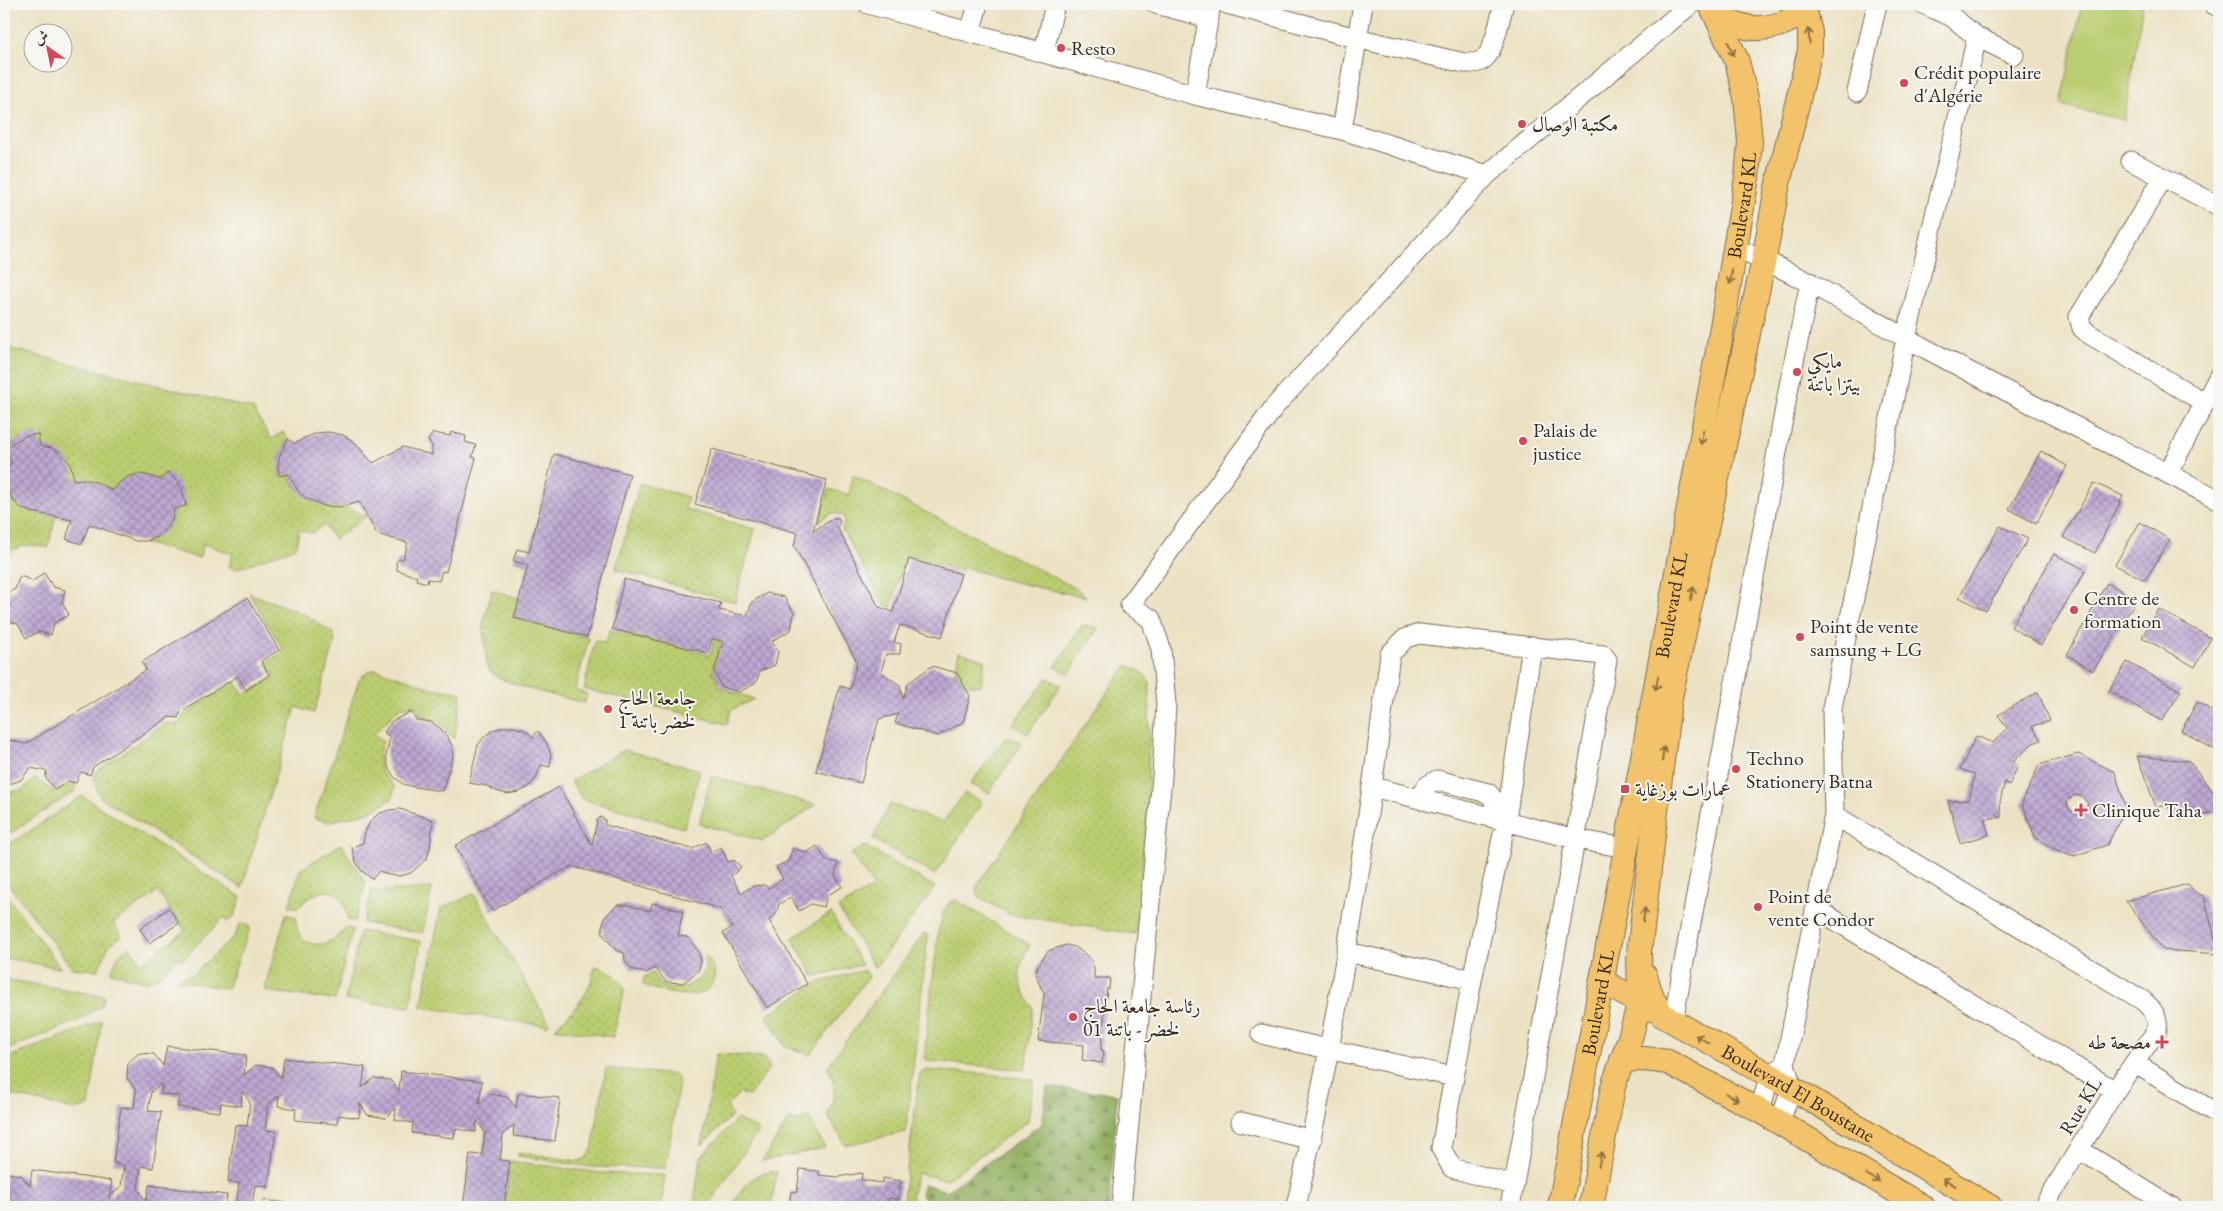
<svg xmlns="http://www.w3.org/2000/svg" width="2223" height="1211" viewBox="0 0 2223 1211" font-family="'EB Garamond',Amiri,serif">
  <style>
    .grass { fill: url(#grass-dots); stroke: #7a7c47 }
    .forest { fill: url(#forest-firs); stroke: #676d40 }
    .garden { fill: #bacd70; stroke: #7a7c47 }
    .building { fill: url(#building-cross-hatch); fill-rule: evenodd }
    .lines { fill: none; stroke-linecap: round; stroke-linejoin: round }
    .minor-casing { stroke: #796a58; stroke-width: 21 }
    .major-casing { stroke: #796a58; stroke-width: 26 }
    .minor { stroke: #fff; stroke-width: 19 }
    .major { stroke: #f2c36a; stroke-width: 24 }
    .oneway { stroke: #8d6f40 }
    .poi-dot { fill: #d1495b; stroke: #f6f6f2; stroke-width: 2 }
    .labels { text-anchor: middle; dominant-baseline: central; stroke-width: 4; stroke-linejoin: round; paint-order: stroke }
    .poi-label { font-size: 20px; fill: #3b2a1e; stroke: #f6f6f2; text-anchor: start }
    .street-label { font-size: 20px; fill: #3b2a1e; stroke: #f6f6f2 }
  </style>
  <defs>
    <pattern id="grass-dots" width="8" height="8" patternUnits="userSpaceOnUse" patternTransform="scale(1.25)"><rect width="8" height="8" fill="#bacd70"/><path d="M2 2h.1M6 6h.1" fill="none" stroke="#a1b061" stroke-width="1.8" stroke-linecap="round"/></pattern>
    <pattern id="forest-firs" width="22" height="20" patternUnits="userSpaceOnUse" patternTransform="scale(1.25)"><rect width="22" height="20" fill="#93b062"/><path d="M5 1l3.5 6h-7zM16 11l3.5 6h-7z" fill="#798f50"/></pattern>
    <pattern id="building-cross-hatch" width="8" height="8" patternUnits="userSpaceOnUse" patternTransform="scale(1.25)"><rect width="8" height="8" fill="#bea9d3"/><path d="M0 0l8 8M0 8l8-8" fill="none" stroke="#9c8aab"/></pattern>
  </defs>
  <rect width="100%" height="100%" fill="#f6f6f2"/>
  <filter id="ink" filterUnits="userSpaceOnUse"><feTurbulence type="fractalNoise" baseFrequency=".02" numOctaves="2"/><feDisplacementMap in="SourceGraphic" scale="10" xChannelSelector="R" yChannelSelector="G"/><feConvolveMatrix kernelMatrix="1 2 1 2 8 2 1 2 1" color-interpolation-filters="sRGB"/></filter>
  <filter id="wash" filterUnits="userSpaceOnUse"><feTurbulence type="fractalNoise" baseFrequency=".0096" numOctaves="4" result="noise"/><feDisplacementMap in="SourceGraphic" scale="20" xChannelSelector="R" yChannelSelector="G"/><feGaussianBlur stdDeviation="1.12" result="paint"/><feColorMatrix in="noise" values="0 0 0 0 0 0 0 0 0 0 0 0 0 0 0 0 0 1.4 0 .05"/><feComposite in="paint" operator="in"/></filter>
  <g filter="url(#wash)">
    <rect width="100%" height="100%" fill="#ece2c3"/>
    <path class="grass" d="M4,347L253,409L271,439L283,432L288,439L280,454L279,476L288,474C300,499 315,505 341,507C349,508 359,513 367,516L334,539L324,525L312,533L299,530L296,547L236,569L229,567L233,554L204,544L199,558L144,543C162,532 170,532 174,509L186,506C183,491 179,483 168,472L160,480C141,471 126,474 112,490C98,483 88,479 73,480C68,459 64,450 40,446L37,434C23,437 14,441 4,452L12,460C2,480 7,507 33,512C40,514 48,514 56,516L48,548C32,544 21,544 8,553L4,552Z
      M853,475L1077,589L1086,597C1044,589 1002,581 963,566L962,571L906,556L891,607L884,605L842,529L845,520L843,515L831,513L819,522L829,489L849,495Z
      M640,483L688,497L685,509L755,529L735,602L616,569Z
      M492,590L519,598L514,618L589,638L575,690L587,694L585,703C564,697 495,685 487,667L483,624Z
      M249,593L304,614L333,633L335,642L314,713L296,707L242,888L100,797L93,778L97,771L166,723L176,724L181,721L185,713L236,682L244,695L275,677L266,663L284,651Z
      M1082,625L1098,628L1069,674L1055,667Z
      M610,630L710,655L714,641L721,642L713,672L721,688L754,699L731,710L727,724L584,689L595,640L606,643Z
      M959,652L985,660L981,686L963,684L957,673L955,672Z
      M1128,665L1143,673L1150,683L1147,817L1135,934L1011,915L979,897L976,887L1116,679Z
      M376,669L432,688L462,693L454,739L440,723L419,715L416,706L400,708L374,734L383,741C375,763 378,772 395,787L392,799L367,813L328,822L314,818L359,680L367,672Z
      M1047,678L1061,685L1028,734L1012,725Z
      M1007,736L1022,743L989,793L970,784Z
      M624,750L700,770L684,828L582,799L571,781Z
      M711,776L816,805L763,841L699,824Z
      M36,778C54,795 54,792 76,783L75,791L4,837V793L22,790Z
      M965,793L982,802L935,875L873,839L890,804L943,822Z
      M82,796L241,897L235,915L227,922L224,917L183,959H176L160,976L145,982L111,972L118,956L129,946L141,963L185,931L158,892L113,923L122,936L109,945L98,970L72,968L4,878L7,858L4,848Z
      M341,844L366,883L355,921L348,920C343,883 319,885 298,908L289,906L300,870Z
      M865,846L935,887L875,968L838,908L874,887L851,854Z
      M432,888L423,933L363,923L372,890L380,891Z
      M4,892L60,967V968L4,958Z
      M474,894L549,1023L547,1026L421,1007L441,908Z
      M956,900L1030,945C1015,970 1017,983 1033,1008L1025,1070L927,1061L924,1058L938,933L944,910L950,902Z
      M831,913L862,965L814,976L792,938Z
      M286,914L296,917C295,951 329,952 345,928L353,929L335,1000L265,991V987Z
      M240,924H247L250,928L227,989L176,980L193,974L235,936Z
      M360,931L421,941L410,1007L345,1000Z
      M924,933L928,935L906,1132L845,1145L827,1114C836,1099 837,1082 827,1067Z
      M705,956C722,970 715,993 693,995C679,996 654,991 643,984L644,977L653,973C656,978 658,983 662,986C675,994 702,983 705,968C706,965 705,960 705,956Z
      M595,966C610,970 617,975 625,989L613,1037L555,1028C576,1007 590,996 595,966Z
      M865,970L869,976L810,1055L785,1046L766,1015L817,983Z
      M4,979L104,996L102,1005L77,1021L4,1051Z
      M102,1021L89,1106L74,1110L4,1093V1059Z
      M716,1054L763,1057L770,1067L749,1096L739,1093L727,1106L732,1116L702,1145Z
      M606,1068L675,1075L679,1081L666,1168L591,1167L518,1156V1152L578,1161L586,1158L592,1150Z
      M927,1070L988,1074L1034,1080L1028,1121L946,1180L917,1173L911,1197L918,1207H902L920,1073Z
      M809,1117L825,1148L762,1161L789,1120L798,1121Z
      M737,1119L759,1130L707,1207H693L701,1157Z
      M510,1161L602,1173L665,1175L661,1207H504Z
      M777,1171L771,1207H731C745,1185 749,1173 777,1171Z"/>
    <path class="forest" d="M1047,1087L1117,1094L1109,1207H930L921,1194L924,1184L947,1191L1042,1124Z"/>
    <path class="garden" d="M2082,4H2143L2124,120L2061,105Z"/>
    <g id="blocks">
      <path class="building" d="M328,432L343,435L354,442L373,463L403,447L432,455V446L428,440L433,433L450,436L451,432L466,436L465,442L476,445L472,457L476,458L446,572L442,571L439,581L428,579L427,583L416,580L417,577L397,570L396,562L399,559H403L408,543L377,534L359,502L342,507L324,506L306,498L299,492L288,474L279,476L278,464L280,454L288,439L295,444L304,438L317,433Z
        M38,434L40,446L52,448L61,453L69,462L73,473V480L84,479L96,482L112,490L120,482L129,476L140,474L150,476L160,480L168,472L178,482L183,492L186,506L174,509L172,520L166,529L158,537L147,541H136L89,524L82,544L66,539L72,520L32,512L21,508L13,500L8,491L6,480L7,470L12,460L4,452L14,442L25,436Z
        M712,449L827,480L813,531L834,518H839L840,523L837,527L879,607L893,612L909,559L961,574L942,637L900,625L894,642L901,644L900,654H886L881,672L900,685L903,699L908,683L932,666L957,673L970,696L963,722L938,736L895,723L898,714L879,719L861,783L816,771L840,686L850,689L857,662L794,546L798,533L695,504Z
        M2041,451L2067,466L2036,524L2009,509Z
        M554,454L630,474L587,637L514,618L528,565L513,561L517,549L529,552Z
        M2094,483L2123,496L2095,553L2063,537Z
        M2140,522L2170,540L2145,580L2115,565Z
        M2000,526L2028,539L1986,611L1959,597Z
        M2054,554L2086,570L2041,645L2011,627Z
        M44,573L53,587L65,590L62,602L69,615L54,623L51,635L39,632L26,638L18,624L5,620L10,607L4,595L15,589L20,576L33,581Z
        M624,579L721,603L719,610L747,616L752,602L767,593L784,597L794,613L791,630L772,641L778,652L775,665L760,671L756,683L739,692L722,687L714,672L723,641L712,639L708,653L612,629Z
        M2107,583L2137,599L2093,671L2067,655Z
        M247,598L279,650L261,661L269,675L246,690L238,676L181,711L178,718L169,717L93,767L90,775L82,772L79,775L76,783L68,781L55,790L45,777L47,771L30,768L21,780L4,786V728L8,729L5,739L26,744L146,670L142,662Z
        M2158,609L2211,638L2195,667L2142,637Z
        M2127,662L2181,691L2162,721L2109,691Z
        M2038,692L2050,721L2032,726L2041,740L2033,743L2013,762L2018,766L2009,785L2005,782L2000,801L2001,817L1984,819L1989,835L1960,843L1948,801L1969,800L1975,774L1960,769L1976,736L1993,743L2007,728L1998,715Z
        M2197,702L2219,715V752L2181,731Z
        M411,712L416,720L431,722L440,728L447,736L452,746L453,756L442,791L414,787L403,784L394,777L388,767L386,756L390,737L384,732L392,721Z
        M503,727H514L525,730L533,737L538,731L546,742L551,755L550,767L541,765L536,778L529,787L519,792L507,794L496,791L487,786L469,783L478,745L484,737L493,730Z
        M2078,754L2115,772L2126,808L2107,845L2074,856L2054,849L2035,837L2022,803L2039,765ZM2074,795L2082,796L2088,804L2084,812L2080,814L2072,812L2068,807L2067,801Z
        M2137,756L2189,761L2219,799V811L2180,820L2173,809L2161,806L2156,807Z
        M559,787L592,845L597,820L601,817L605,820V825L692,849L706,842L711,852L721,847L728,862L734,860L741,867L731,876L741,893L753,886L764,885L769,888L783,879L776,867L788,861L793,848L806,853L817,846L826,860L838,863L835,875L842,887L827,895L824,907L811,904L799,911L791,897L779,904L776,914L769,920L807,984L767,1008L723,933L732,927L721,909L571,866L492,911L455,846Z
        M400,809L433,820L430,848L427,858L411,873L400,876L389,875L379,871L372,879L361,870L355,860L352,847L363,843L365,832L370,822L378,814L389,810Z
        M2188,884L2195,892L2204,896L2219,954L2163,950L2126,901Z
        M652,903L683,911L678,936L687,937L699,952L701,962L698,971L683,983L666,982L655,968L646,973L631,969L625,961L624,953L616,950L603,935L602,926L605,917L617,905H627L651,911Z
        M169,908L179,923L150,943L140,929Z
        M1066,945L1075,947L1090,958L1094,967V978H1110L1109,989L1107,988L1101,1050L1104,1051L1102,1063L1082,1060L1084,1045L1038,1041L1044,994L1036,976L1037,967L1048,951Z
        M167,1046L246,1055L244,1075L256,1065L272,1067L281,1078L284,1058L365,1067L362,1088L374,1078L390,1080L399,1091L401,1071L482,1081L479,1104L491,1094L507,1097L516,1108L518,1093L560,1098L555,1141L513,1136L514,1125L503,1134L501,1153L500,1160L510,1161L504,1207H463L470,1154L482,1155L485,1132L477,1120L476,1132L455,1129L454,1138L412,1133L413,1123L395,1120L396,1108L386,1118L368,1115L360,1104L359,1118L338,1115L337,1124L295,1120L296,1109L278,1106L279,1095L268,1105L265,1130L276,1131L268,1187L255,1185L252,1207H236L239,1183L228,1182L235,1125L247,1126L250,1102L242,1091L241,1106L221,1103L220,1112L177,1107L179,1096L161,1094L162,1083L151,1092L148,1111L161,1112L153,1168L141,1166L138,1189L146,1201L149,1185L227,1195L225,1207H27V1204L23,1207H4L5,1173L21,1175L30,1186L32,1170L112,1181L109,1197L121,1187L124,1165L113,1163L121,1107L134,1108L136,1090L127,1078L128,1063L139,1053L154,1054L163,1066Z
        M800,1169L819,1171V1175L838,1177L862,1173L861,1180L882,1183L883,1178L901,1181L898,1200L889,1198L888,1207H789L791,1191L797,1192Z
        M263,1200L312,1206V1207H263Z"/>
    </g>
  </g>
  <g filter="url(#ink)">
    <use href="#blocks" fill-opacity="0" stroke="#796a58" stroke-width="1"/>
    <g class="lines">
      <g class="minor-casing">
        <path id="minor" d="M868,4L1195,95L1342,130L1487,175
          M1156,4L1209,18
          M1227,4L1356,38L1464,63C1472,63 1480,64 1486,57C1495,47 1500,17 1504,4
          M1923,4L1952,17L1977,37L2014,55
          M2213,4L2219,7
          M970,33L978,4
          M1044,52L1055,4
          M1857,92L1877,4
          M1195,95L1211,4
          M1342,130L1363,4
          M2131,161L2219,206
          M2163,178L2079,317L2082,328L2089,334L2205,403
          M1735,249C1797,271 1850,307 1906,338C2009,394 2115,446 2219,500
          M2168,473L2219,376
          M1373,787L1575,839L1626,848
          M1420,799L1427,786L1437,780L1488,793C1497,801 1495,807 1492,817
          M1834,815L2142,1000C2152,1008 2159,1017 2157,1030L2115,1091L2043,1207
          M1815,908L2115,1091
          M1347,952L1472,980
          M1673,1022L1789,386L1810,282
          M1261,1034L1454,1077
          M2136,1064L2219,1115
          M1760,1111L1769,1077L1780,1068
          M1241,1122L1312,1140
          M1779,1123L1792,1088L1785,1064L1834,815L1832,708L1906,338L1977,37
          M2080,1150L2172,1207
          M1513,1185L1452,1168L1441,1148L1472,980L1506,820L1532,646
          M1121,1207L1162,777L1166,704L1161,649L1151,619L1130,605L1275,406L1487,175L1691,4
          M1296,1207C1338,1025 1366,840 1390,654L1406,638L1419,634L1603,655L1607,660L1510,1207"/>
      </g>
      <g class="major-casing">
        <g id="major">
          <path d="M1713,7C1721,14 1729,22 1739,25C1762,33 1794,25 1807,4"/>
          <path id="s1" d="M1645,976L1653,1000L1662,1015L1792,1088L1990,1207"/>
          <path d="M1602,981L1651,1009"/>
          <path d="M1622,1060L1645,1059L1668,1062L1760,1111L1923,1207"/>
          <path id="s2" d="M1560,1207L1719,345L1747,177L1750,142L1746,98L1737,61L1711,5"/>
          <path d="M1591,1207L1613,1087L1630,1038L1640,1002L1639,953L1669,702L1764,259L1777,188L1810,50V32L1804,8"/>
        </g>
      </g>
      <use href="#minor" class="minor"/>
      <use href="#major" class="major"/>
    </g>
    <defs><path id="oneway-shaft" d="M-6 0H5M1.5-3L5.5 0L1.5 3" fill="none" stroke-width="1.6" stroke-linecap="round" stroke-linejoin="round" transform="scale(1.25)"/></defs>
    <g class="oneway">
      <use href="#oneway-shaft" transform="translate(1809 36) rotate(-94)"/>
      <use href="#oneway-shaft" transform="translate(1731 49) rotate(67)"/>
      <use href="#oneway-shaft" transform="translate(1731 277) rotate(100)"/>
      <use href="#oneway-shaft" transform="translate(1702 437) rotate(100)"/>
      <use href="#oneway-shaft" transform="translate(1692 594) rotate(-78)"/>
      <use href="#oneway-shaft" transform="translate(1657 683) rotate(100)"/>
      <use href="#oneway-shaft" transform="translate(1663 754) rotate(-83)"/>
      <use href="#oneway-shaft" transform="translate(1644 915) rotate(-83)"/>
      <use href="#oneway-shaft" transform="translate(1702 1039) rotate(-150)"/>
      <use href="#oneway-shaft" transform="translate(1732 1097) rotate(28)"/>
      <use href="#oneway-shaft" transform="translate(1600 1159) rotate(-79)"/>
      <use href="#oneway-shaft" transform="translate(1873 1178) rotate(30)"/>
      <use href="#oneway-shaft" transform="translate(1949 1182) rotate(-149)"/>
    </g>
  </g>
  <g class="poi-dot">
    <circle cx="1061" cy="48" r="5"/>
    <circle cx="1904" cy="83" r="5"/>
    <circle cx="1522" cy="124" r="5"/>
    <circle cx="1797" cy="372" r="5"/>
    <circle cx="1523" cy="441" r="5"/>
    <circle cx="2074" cy="610" r="5"/>
    <circle cx="1800" cy="637" r="5"/>
    <circle cx="608" cy="709" r="5"/>
    <circle cx="1736" cy="769" r="5"/>
    <rect x="1620" y="784" width="10" height="10" rx="2.5"/>
    <path d="M2078.5 802.5h5v5h5v5h-5v5h-5v-5h-5v-5h5z"/>
    <circle cx="1758" cy="907" r="5"/>
    <circle cx="1073" cy="1017" r="5"/>
    <path d="M2159.5 1034.5h5v5h5v5h-5v5h-5v-5h-5v-5h5z"/>
  </g>
  <g class="labels">
    <g class="poi-label">
      <text x="1071" y="48">Resto</text>
      <text x="1914" y="72">Crédit populaire<tspan x="1914" dy="23">d'Algérie</tspan></text>
      <text x="1532" y="124">مكتبة الوصال</text>
      <text x="1807" y="361">مايكي<tspan x="1807" dy="23">بيتزا باتنة</tspan></text>
      <text x="1533" y="430">Palais de<tspan x="1533" dy="23">justice</tspan></text>
      <text x="2084" y="598">Centre de<tspan x="2084" dy="23">formation</tspan></text>
      <text x="1810" y="626">Point de vente<tspan x="1810" dy="23">samsung + LG</tspan></text>
      <text x="618" y="698">جامعة الحاج<tspan x="618" dy="23">لخضر باتنة 1</tspan></text>
      <text x="1746" y="758">Techno<tspan x="1746" dy="23">Stationery Batna</tspan></text>
      <text x="1635" y="789">عمارات بوزغاية</text>
      <text x="2092" y="810">Clinique Taha</text>
      <text x="1768" y="896">Point de<tspan x="1768" dy="23">vente Condor</tspan></text>
      <text x="1083" y="1006">رئاسة جامعة الحاج<tspan x="1083" dy="23">لخضر - باتنة 01</tspan></text>
      <text x="2151" y="1042" text-anchor="end">مصحة طه</text>
    </g>
    <g class="street-label">
      <text stroke="none"><textPath href="#s2" startOffset="1018">Boulevard KL</textPath></text>
      <text stroke="none"><textPath href="#s2" startOffset="612">Boulevard KL</textPath></text>
      <text stroke="none"><textPath href="#s2" startOffset="208">Boulevard KL</textPath></text>
      <text stroke="none"><textPath href="#s1" startOffset="200">Boulevard El Boustane</textPath></text>
      <text transform="translate(2080 1106) rotate(-59)">Rue KL</text>
    </g>
  </g>
  <rect width="2223" height="1211" fill="none" stroke="#f6f6f2" stroke-width="20"/>
  <g transform="translate(48 48) rotate(327)"><circle r="24" fill="#f6f6f2" stroke="#aba49d"/>
  <path d="M0-4L9 19L0 12L-9 19Z" fill="#d1495b"/>
  <text y="-8" font-size="14" font-weight="bold" text-anchor="middle" fill="#3b2a1e">ش</text>
  </g>
</svg>
